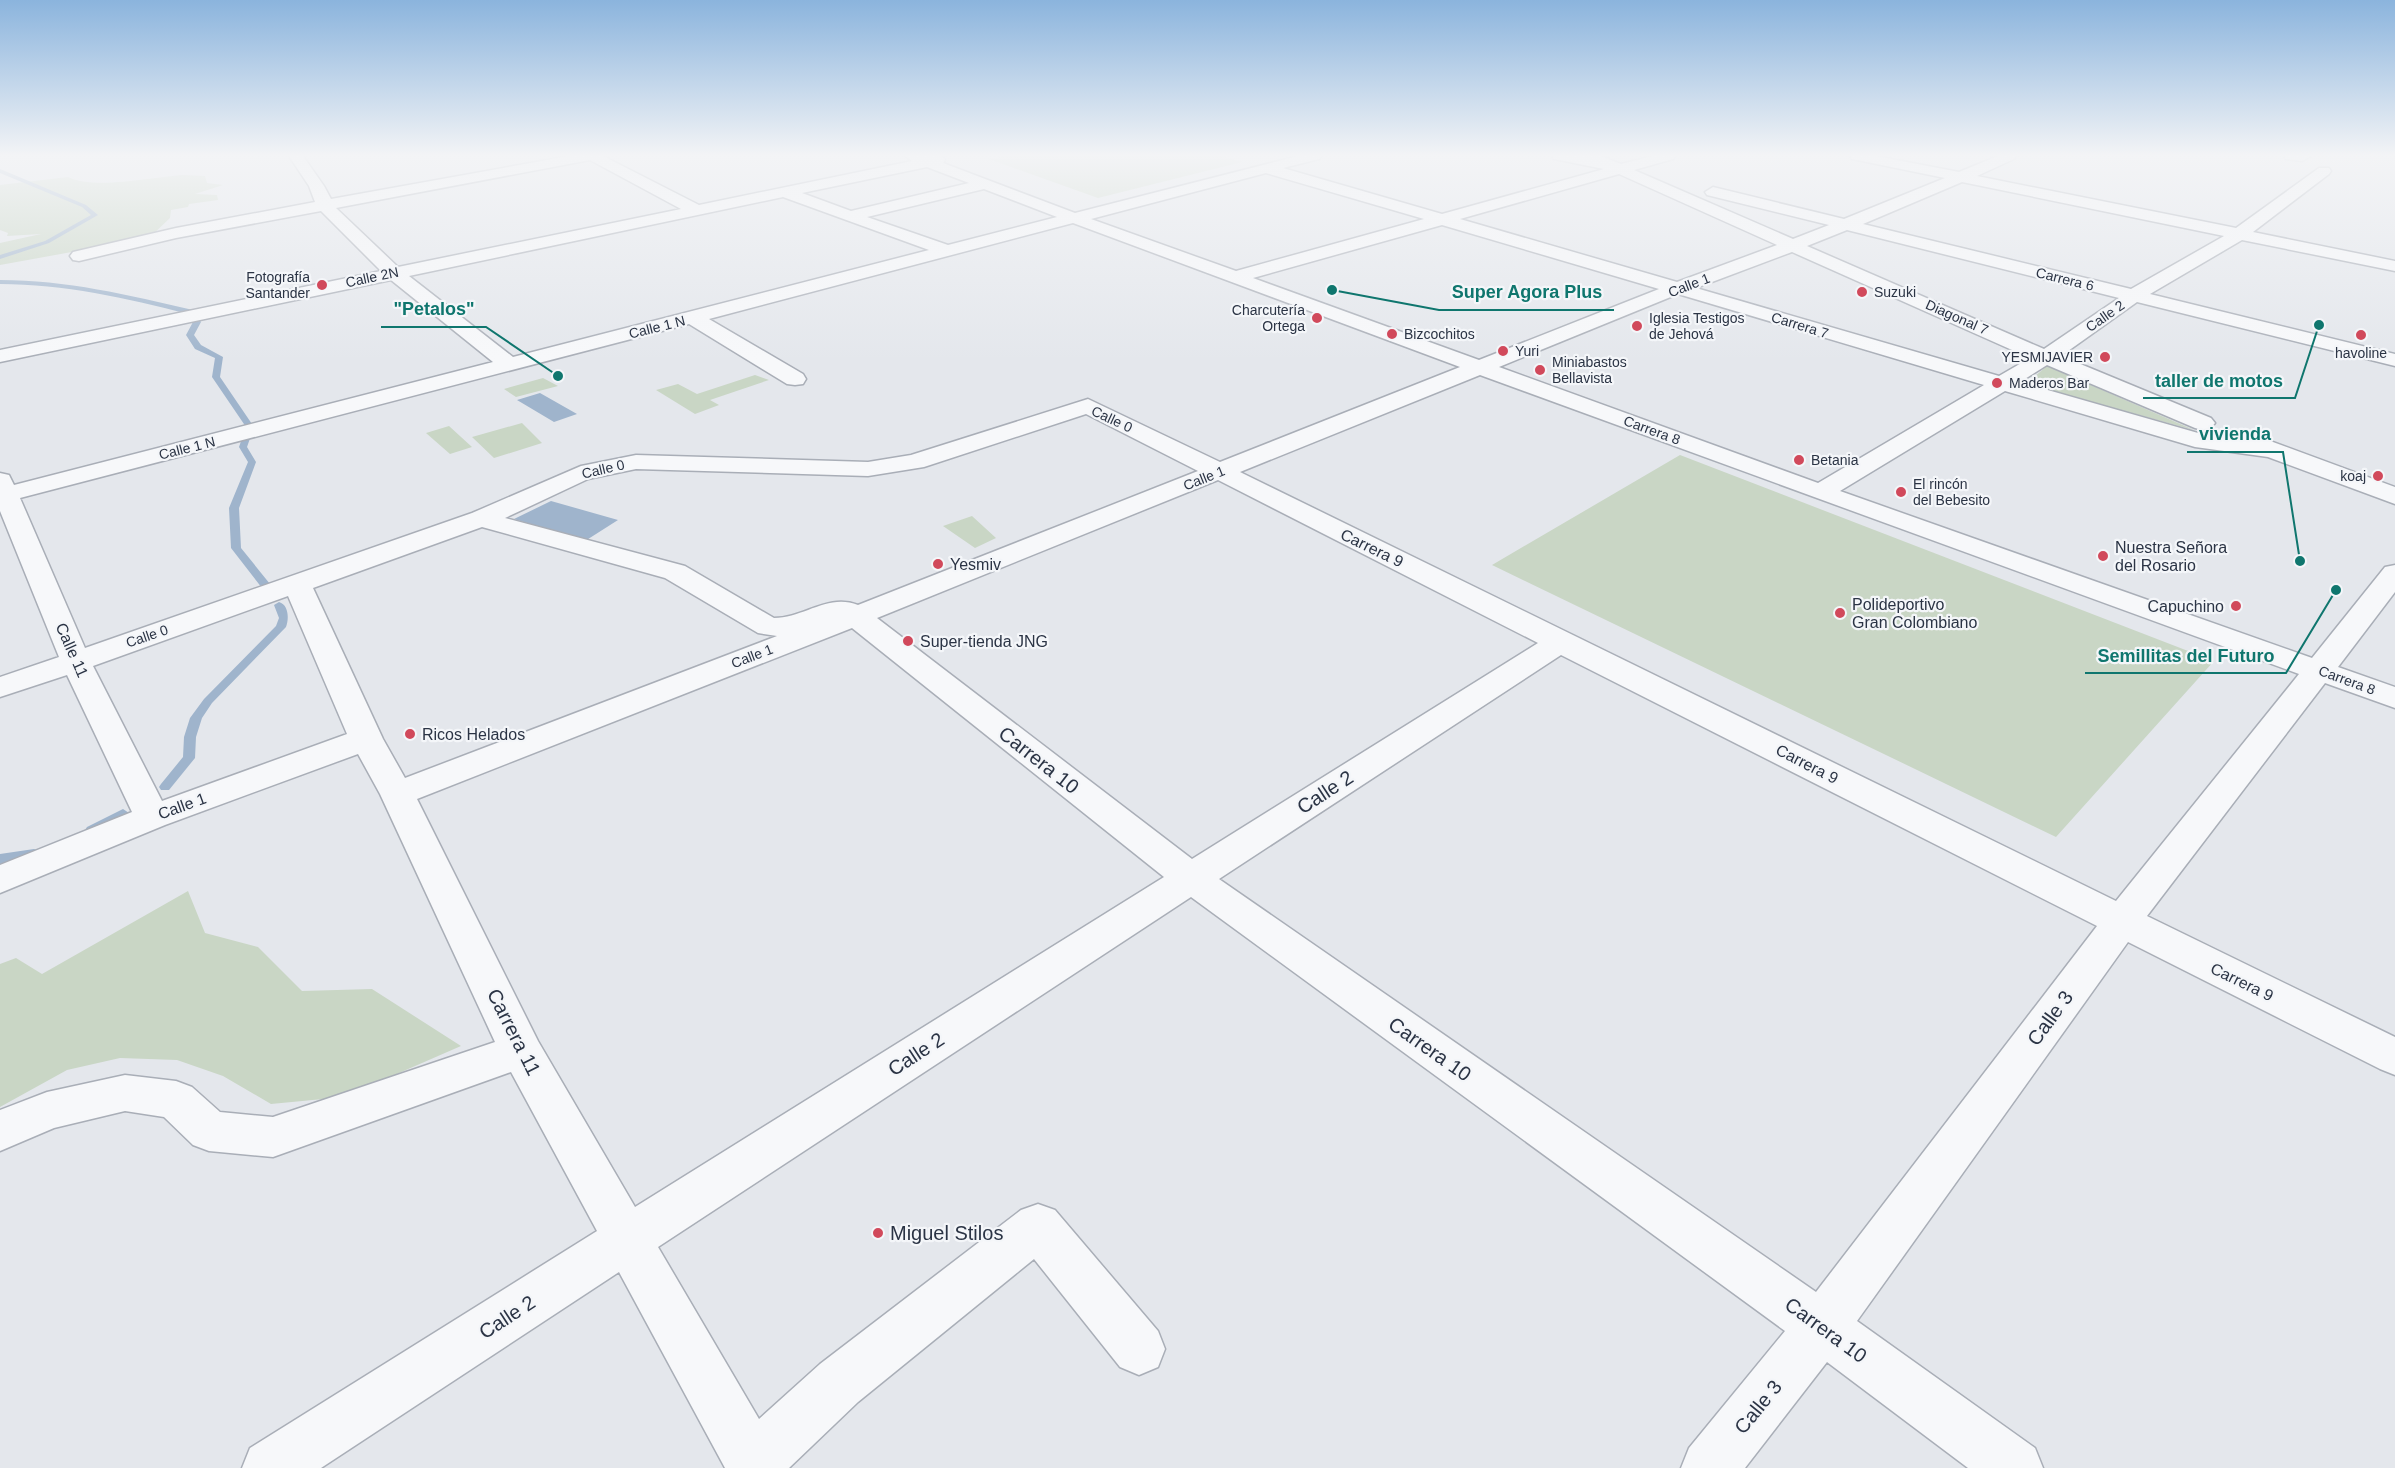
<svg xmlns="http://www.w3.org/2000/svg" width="2395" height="1468" viewBox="0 0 2395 1468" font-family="Arial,sans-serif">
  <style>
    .green { fill: #c9d6c5 }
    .water { fill: #9fb4cc }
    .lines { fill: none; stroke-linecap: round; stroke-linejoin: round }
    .stream { fill: #9fb4cc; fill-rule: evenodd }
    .minor-casing { stroke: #a9aeb7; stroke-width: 3 }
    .minor { fill: #f7f8fa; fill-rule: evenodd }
    .poi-dot { fill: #d1495b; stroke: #f4f6f9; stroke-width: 2 }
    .labels { text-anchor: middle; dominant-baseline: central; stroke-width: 4.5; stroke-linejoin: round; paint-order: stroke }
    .far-poi-label { font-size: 14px; fill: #2b3445; stroke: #f4f6f9; text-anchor: start }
    .far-street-label { font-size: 14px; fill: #2b3445; stroke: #f4f6f9 }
    .poi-label { font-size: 16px; fill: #2b3445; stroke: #f4f6f9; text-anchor: start }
    .street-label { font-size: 16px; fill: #2b3445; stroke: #f4f6f9 }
    .near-street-label { font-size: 20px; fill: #2b3445; stroke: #f4f6f9 }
    .near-poi-label { font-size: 20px; fill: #2b3445; stroke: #f4f6f9; text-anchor: start }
    .leader { fill: none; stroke: #0f766e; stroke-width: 2 }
    .callout-dot { fill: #0f766e; stroke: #f4f6f9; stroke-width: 2 }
    .callout-label { font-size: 18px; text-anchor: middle; font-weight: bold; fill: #0f766e; stroke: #f4f6f9; stroke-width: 4.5; stroke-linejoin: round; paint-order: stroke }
  </style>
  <rect width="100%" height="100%" fill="#e4e7ec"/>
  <path class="green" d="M1005,156H1222L1242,162L1098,198L989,159Z
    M183,175L205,176L207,183L223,185L195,194L217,195L218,200L189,204L188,207L171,210L170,218L149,238L0,265V243L41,234L7,236L8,233L0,230V185L68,177C94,190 153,177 183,175Z
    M2047,366L2194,430L2026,384Z
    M755,375L769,380L710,400L719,405L695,414L656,390L678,384L697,394Z
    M543,378L558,386L516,397L504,389Z
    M522,423L542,443L494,458L472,437Z
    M449,426L472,447L450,454L426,433Z
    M1680,455L2214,661L2056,837L1492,565Z
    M972,516L996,538L975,548L943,526Z
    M188,891L205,933L258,947L302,991L372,989L461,1046L344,1097L271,1104L223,1076L177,1060L120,1058L67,1070L0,1107V964L16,958L42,974Z"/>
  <path class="water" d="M540,393L577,414L554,422L517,400Z
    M551,501L618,520L585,541L514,519Z"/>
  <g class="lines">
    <path class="stream" d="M0,169L86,205L98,215L49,243L0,259V255L45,241L91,215L82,207L0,173Z
      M0,280C66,280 129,295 193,310L201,322L194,335L201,345L223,357L220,377L254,427L247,447L256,462L239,508L241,548L270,584L271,586L270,588H262L231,548L229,508L248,462L239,447L246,427L212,377L215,358L195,349L186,335L193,322L188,314C126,298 64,284 0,284Z
      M279,602C289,605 289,619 286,627L212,703L202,718L196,737L195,758L169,790H161L159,787L161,784L183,757L184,737L190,718L204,699L276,626L279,618L274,605Z
      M123,809L129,813L128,816L97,833H87L85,830L87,827Z
      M34,849L39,851L41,854L39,857L0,864V854Z"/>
    <g class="minor-casing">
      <path id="minor" d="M289,156H303L324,186L331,199L569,156H603L699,205L912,161L905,156C917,156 932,154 943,157L945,160L943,163L1075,213L1298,156H1321L1319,159L1283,168L1442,214L1604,169L1554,159L1552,156H1601L1621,164L1653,156H1675L1673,159L1634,170L1793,239L1829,225L1707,195L1705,192L1713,187L1844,219L1945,178L1857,160L1852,159L1850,156H1876L1959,172L1998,156H2016L2014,159L1977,176L2236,228L2319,168H2329L2331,171L2329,174L2253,232L2395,261V271L2242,240L2150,294L2395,354V366L2137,302L2061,356L2211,418L2215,423L2211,428L2203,430L2195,428L2047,365L2020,382L2205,435L2245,440L2254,436L2262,438L2395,487V504L2268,457L2195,447L2005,391L1840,491L2312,658L2385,567L2395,565V592L2338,667L2395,687V708L2325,683L2147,916L2395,1037V1075L2380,1069L2128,942L1857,1321L2035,1448L2043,1468H1968L1827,1362L1745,1468H1681L1689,1448L1785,1331L1191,897L658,1247L759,1419L820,1364L1021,1210L1038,1204L1055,1210L1158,1331L1165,1349L1158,1367L1139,1375L1120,1367L1034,1259L858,1402L789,1468H725L619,1272L321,1468H242L250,1448L597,1231L511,1072L273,1157L209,1151L193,1145L164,1117L125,1111L54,1128L0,1151V1110L47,1092L125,1075L176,1081L192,1087L220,1112L273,1117L495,1042L380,794L358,754L165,825L0,893V865L132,812L67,675L0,697V677L59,657L0,511V473L9,475L14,485L493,362L391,280L0,362V350L381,271L321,211L176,238L79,261L73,260L70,256L73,252L176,228L315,202L309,186ZM590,160L681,209L398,267L336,208ZM927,167L969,183L851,211L802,193ZM1266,173L1424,219L1236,271L1091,219ZM1619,174L1777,245L1677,282L1460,219ZM1962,182L2224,236L2131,289L1863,224ZM984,189L1057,217L948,245L867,217ZM783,197L929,250L513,357L409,276ZM1073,223L1460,367L1220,462L1088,399L911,455L868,462L636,455L581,466L472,513L85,648L20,498L689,324L787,384L795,385L803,384L806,379L803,374L709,319ZM1442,225L1659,289L1479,360L1253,278ZM1847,230L2119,298L2044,349L1807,246ZM1792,252L2030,358L1999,376L1696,288ZM1678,294L1984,385L1818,483L1499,367ZM1480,375L2299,674L2116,901L1240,472ZM1086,414L1198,471L858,605C828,593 804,618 774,618L685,566L505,518L588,479L636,469L868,476L924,467ZM1218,480L1538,643L1192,859L877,618ZM482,527L665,578L758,633L777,636L405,778L383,739L313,588ZM288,596L347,734L162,801L93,666ZM852,628L1164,877L635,1207L538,1041L417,799ZM1561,655L2097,926L1816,1292L1219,879Z
        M2284,156H2311L2302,161L2286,159Z"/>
    </g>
    <use href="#minor" class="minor"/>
  </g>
  <linearGradient id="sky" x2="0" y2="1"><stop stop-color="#8bb4dd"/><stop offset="0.43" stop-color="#f3f4f6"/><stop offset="1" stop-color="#f3f4f6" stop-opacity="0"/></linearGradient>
  <rect width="2395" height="361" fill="url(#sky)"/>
  <g class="poi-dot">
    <circle cx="322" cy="285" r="6"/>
    <circle cx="1862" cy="292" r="6"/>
    <circle cx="1317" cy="318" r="6"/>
    <circle cx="1637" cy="326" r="6"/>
    <circle cx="1392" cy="334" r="6"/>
    <circle cx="2361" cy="335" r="6"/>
    <circle cx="1503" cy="351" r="6"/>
    <circle cx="2105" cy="357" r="6"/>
    <circle cx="1540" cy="370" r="6"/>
    <circle cx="1997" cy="383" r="6"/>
    <circle cx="1799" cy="460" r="6"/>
    <circle cx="2378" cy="476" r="6"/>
    <circle cx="1901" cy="492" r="6"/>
    <circle cx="2103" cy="556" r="6"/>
    <circle cx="938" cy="564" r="6"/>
    <circle cx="2236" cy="606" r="6"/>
    <circle cx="1840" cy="613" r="6"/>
    <circle cx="908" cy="641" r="6"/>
    <circle cx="410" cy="734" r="6"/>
    <circle cx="878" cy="1233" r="6"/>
  </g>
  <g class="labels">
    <g class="far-poi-label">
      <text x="310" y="277" text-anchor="end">Fotografía<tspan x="310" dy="16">Santander</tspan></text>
      <text x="1874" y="292">Suzuki</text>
      <text x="1305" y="310" text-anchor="end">Charcutería<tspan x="1305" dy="16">Ortega</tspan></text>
      <text x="1649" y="318">Iglesia Testigos<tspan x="1649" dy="16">de Jehová</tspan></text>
      <text x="1404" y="334">Bizcochitos</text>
      <text x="1515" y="351">Yuri</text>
      <text x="2361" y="353" text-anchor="middle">havoline</text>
      <text x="2093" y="357" text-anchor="end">YESMIJAVIER</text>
      <text x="1552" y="362">Miniabastos<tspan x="1552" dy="16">Bellavista</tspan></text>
      <text x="2009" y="383">Maderos Bar</text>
      <text x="1811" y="460">Betania</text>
      <text x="2366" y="476" text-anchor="end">koaj</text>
      <text x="1913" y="484">El rincón<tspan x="1913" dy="16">del Bebesito</tspan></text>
    </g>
    <g class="far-street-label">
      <text transform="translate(372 277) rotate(-12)">Calle 2N</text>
      <text transform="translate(2065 279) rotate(14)">Carrera 6</text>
      <text transform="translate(1689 285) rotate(-21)">Calle 1</text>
      <text transform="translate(2105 316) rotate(-35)">Calle 2</text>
      <text transform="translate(1957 317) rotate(24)">Diagonal 7</text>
      <text transform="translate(1800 325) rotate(17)">Carrera 7</text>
      <text transform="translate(657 327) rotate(-14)">Calle 1 N</text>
      <text transform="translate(1112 419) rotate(25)">Calle 0</text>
      <text transform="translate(1652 430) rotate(20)">Carrera 8</text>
      <text transform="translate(187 448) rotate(-14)">Calle 1 N</text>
      <text transform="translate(603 469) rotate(-13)">Calle 0</text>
      <text transform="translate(1204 478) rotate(-22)">Calle 1</text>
      <text transform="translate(147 636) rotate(-19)">Calle 0</text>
      <text transform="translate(752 656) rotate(-21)">Calle 1</text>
      <text transform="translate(2347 680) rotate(20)">Carrera 8</text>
    </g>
    <g class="poi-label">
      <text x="2115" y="547">Nuestra Señora<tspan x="2115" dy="18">del Rosario</tspan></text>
      <text x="950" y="564">Yesmiv</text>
      <text x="1852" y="604">Polideportivo<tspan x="1852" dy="18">Gran Colombiano</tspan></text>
      <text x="2224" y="606" text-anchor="end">Capuchino</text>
      <text x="920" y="641">Super-tienda JNG</text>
      <text x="422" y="734">Ricos Helados</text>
    </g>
    <g class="street-label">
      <text transform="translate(1372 548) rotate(26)">Carrera 9</text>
      <text transform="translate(72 650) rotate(66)">Calle 11</text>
      <text transform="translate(1807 764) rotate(27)">Carrera 9</text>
      <text transform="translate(182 806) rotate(-20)">Calle 1</text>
      <text transform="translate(2242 982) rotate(26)">Carrera 9</text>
    </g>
    <g class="near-street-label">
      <text transform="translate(1039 760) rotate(38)">Carrera 10</text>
      <text transform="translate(1325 792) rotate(-33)">Calle 2</text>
      <text transform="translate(2050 1018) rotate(-54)">Calle 3</text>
      <text transform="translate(514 1032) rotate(63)">Carrera 11</text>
      <text transform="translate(1430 1049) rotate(35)">Carrera 10</text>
      <text transform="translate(916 1054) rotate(-33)">Calle 2</text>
      <text transform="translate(507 1317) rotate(-33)">Calle 2</text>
      <text transform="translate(1826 1330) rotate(36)">Carrera 10</text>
      <text transform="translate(1758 1407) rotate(-51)">Calle 3</text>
    </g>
    <g class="near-poi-label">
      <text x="890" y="1233">Miguel Stilos</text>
    </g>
  </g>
  <path class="leader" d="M1332 290L1439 310H1614M558 376L486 327H381M2319 325L2295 398H2143M2300 561L2283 452H2187M2336 590L2286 673H2085"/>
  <g class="callout-dot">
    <circle cx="1332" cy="290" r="6"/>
    <circle cx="558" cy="376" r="6"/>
    <circle cx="2319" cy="325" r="6"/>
    <circle cx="2300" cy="561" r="6"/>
    <circle cx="2336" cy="590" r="6"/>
  </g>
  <g class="callout-label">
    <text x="1527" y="298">Super Agora Plus</text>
    <text x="434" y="315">"Petalos"</text>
    <text x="2219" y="387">taller de motos</text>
    <text x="2235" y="440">vivienda</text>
    <text x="2186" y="662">Semillitas del Futuro</text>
  </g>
</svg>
